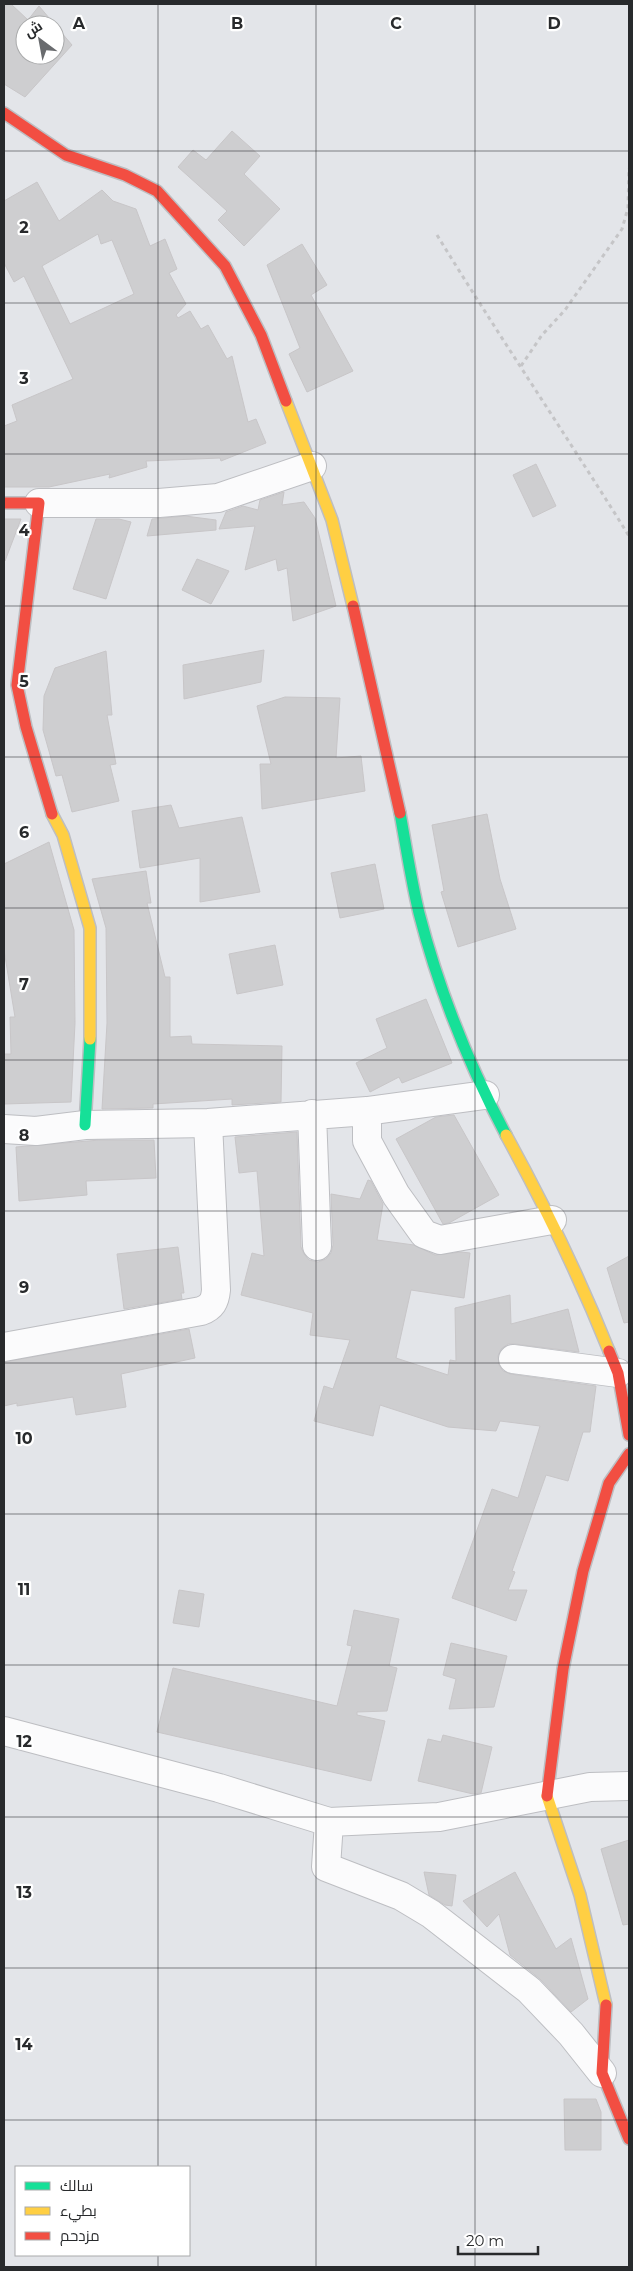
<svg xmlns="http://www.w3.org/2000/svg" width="633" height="2271" viewBox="0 0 633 2271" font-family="Montserrat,Cairo,sans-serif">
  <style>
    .building { fill: #ceced0; stroke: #c8c6c8; fill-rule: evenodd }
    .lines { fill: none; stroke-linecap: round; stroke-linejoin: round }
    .street-casing { stroke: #bdbec2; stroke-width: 30 }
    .fast-casing { stroke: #bdbec2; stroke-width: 14 }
    .slow-casing { stroke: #bdbec2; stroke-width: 14 }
    .jam-casing { stroke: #bdbec2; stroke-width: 14 }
    .path { stroke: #c5c5c7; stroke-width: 3; stroke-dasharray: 4 4; stroke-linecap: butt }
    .street { stroke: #fbfbfc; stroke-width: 28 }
    .fast { stroke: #16e098; stroke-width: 11 }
    .slow { stroke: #ffcf43; stroke-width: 11 }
    .jam { stroke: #f24e42; stroke-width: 11 }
    .grid { fill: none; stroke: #282a2c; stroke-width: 1; stroke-opacity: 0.55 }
    .grid-label { font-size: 16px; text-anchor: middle; font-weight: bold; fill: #282a2c; stroke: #fff; stroke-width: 4.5; stroke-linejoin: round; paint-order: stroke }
  </style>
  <rect width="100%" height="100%" fill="#e3e5e9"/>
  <path class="building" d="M4,4H11L28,20L39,6L55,25H25V55H55V25L72,45L25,97L4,84Z
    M232,131L260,156L244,174L280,209L244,246L218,220L227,211L178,167L193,150L206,160Z
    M37,182L59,221L102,190L113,201L136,209L150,246L165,239L177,269L169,273L186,304L176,315L178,318L190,311L201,329L208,325L227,359L232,356L248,422L256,419L266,443L221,461L220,458L146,461L147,467L109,478L110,474L49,487H4V426L17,421L12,405L73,379L24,276L14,282L4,263V201ZM98,234L101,244L112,240L134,294L70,324L42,266Z
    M302,244L327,285L311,295L353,371L307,392L289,354L300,348L267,265Z
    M536,464L556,506L533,517L513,475Z
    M284,492L282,505L304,502L315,518L336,606L293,621L287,568L278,571L276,559L245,570L255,526L219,529L226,512L243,506L258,510L260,500Z
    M185,516L216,520V530L147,536L152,519Z
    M4,519H21L5,561H4Z
    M96,519H119L131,522L106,599L73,589Z
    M197,559L229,571L211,604L182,590Z
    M264,650L261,682L184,699L183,665Z
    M106,651L112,715H107L116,764L110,765L119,801L72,812L62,775L56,776L43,730L44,696L55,668Z
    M285,697L340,698L336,758L361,756L365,791L262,809L260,764H271L257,706Z
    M171,805L179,828L242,817L260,892L200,902V858L140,868L132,811Z
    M487,814L500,879L516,929L458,947L441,892L444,891L432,825Z
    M49,842L74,930L75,1023L71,1102L4,1104V1054H11L10,1017H15L4,950V864Z
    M375,864L384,909L340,918L331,873Z
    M146,871L151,903H147L165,977H170V1037L191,1036L192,1044L282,1046L281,1102L232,1105V1099L153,1104V1108L102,1109L107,1023L106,928L92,879Z
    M275,945L283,985L237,994L229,954Z
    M426,999L452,1063L402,1083L399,1077L370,1092L356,1063L387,1048L376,1019Z
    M454,1115L499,1195L449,1223L443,1224L396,1139L436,1117Z
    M297,1132L301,1247L304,1254L309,1260L318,1262L326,1259L331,1253L333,1245L331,1194L360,1199L368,1180L371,1181L383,1204L377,1240L414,1245L435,1255L461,1252L470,1253L464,1298L411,1290L396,1358L448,1375L450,1360L456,1361L455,1308L510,1295L511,1324L568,1309L579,1352L515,1344H508L501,1349L498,1356L499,1365L503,1371L510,1374L596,1386L590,1432H583L568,1481L546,1475L512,1571L515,1572L508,1590H527L516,1621L452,1598L492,1489L518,1498L540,1426L500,1421L496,1431L448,1427L380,1405L373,1436L314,1421L324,1386L333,1389L350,1340L310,1335L313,1313L241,1295L252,1253L264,1256L257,1171L239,1173L235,1137Z
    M154,1140L156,1178L86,1181L87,1195L19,1201L16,1147L100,1140Z
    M178,1247L184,1293H181L182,1299L124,1309L117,1254Z
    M629,1256V1322L624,1323L607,1268Z
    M189,1329L195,1358L121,1374L126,1407L76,1415L73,1397L17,1406V1403L4,1406V1362Z
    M179,1590L204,1594L199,1627L173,1623Z
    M354,1610L399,1619L389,1666L397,1668L387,1711L357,1712V1715L385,1721L371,1781L157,1732L173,1668L337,1706L352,1646L347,1645Z
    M451,1643L507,1656L494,1707L449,1709L456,1679L443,1675Z
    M443,1735L492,1747L481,1793L473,1794L418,1781L428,1739L441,1742Z
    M629,1840V1924L623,1925L601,1849Z
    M424,1872L456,1875L452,1906L445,1905L429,1895Z
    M515,1872L556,1949L571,1938L588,1999L571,2012L540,1979L510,1955L499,1914L487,1927L463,1901Z
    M564,2099H596L601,2112V2150H565Z"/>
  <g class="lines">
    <g class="street-casing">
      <path id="street" d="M39,503H159L218,498L312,466
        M367,1111V1141L396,1195L424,1234L440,1240L552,1220
        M312,1114L317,1246
        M4,1129L36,1131L85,1125L208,1123L367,1111L485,1095
        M4,1347L201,1311C212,1307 215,1301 216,1290L208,1123
        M513,1359L618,1373
        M4,1731L219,1788L329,1822L439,1817L590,1787L629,1786
        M329,1822L326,1867L401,1896L431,1914L529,1990L571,2034L602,2073"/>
    </g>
    <g class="fast-casing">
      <path id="fast" d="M400,813C406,846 411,880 419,913C439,991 469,1065 506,1135
        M85,1125L90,1039"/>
    </g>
    <g class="slow-casing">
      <path id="slow" d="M286,401L332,520L353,606
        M52,814L63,835L90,928V1039
        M506,1135C545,1206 579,1276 609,1351
        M547,1796L580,1895L606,2005"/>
    </g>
    <g class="jam-casing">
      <path id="jam" d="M4,113L66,155L125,175L157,191L225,266L261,335L286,401
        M4,503H39L17,685L26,727L52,814
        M353,606L400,813
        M609,1351L618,1373L629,1435
        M547,1796L563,1669L583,1571L609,1483L629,1454
        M606,2005L602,2073L629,2139"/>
    </g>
    <path class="path" d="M437,235C499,336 566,435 629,536
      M521,366L542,335L565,310L622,229L628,208L629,168"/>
    <use href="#street" class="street"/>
    <use href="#fast" class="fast"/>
    <use href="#slow" class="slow"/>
    <use href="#jam" class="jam"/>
  </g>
  <path class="grid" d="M158,4V2167M316,4V2267M475,4V2267M4,151H629M4,303H629M4,454H629M4,606H629M4,757H629M4,908H629M4,1060H629M4,1211H629M4,1363H629M4,1514H629M4,1665H629M4,1817H629M4,1968H629M4,2120H629M158,2255V2267"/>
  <g class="grid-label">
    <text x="79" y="29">A</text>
    <text x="237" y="29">B</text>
    <text x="396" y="29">C</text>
    <text x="554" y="29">D</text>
    <text x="24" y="233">2</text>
    <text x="24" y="384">3</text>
    <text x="24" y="536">4</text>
    <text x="24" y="687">5</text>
    <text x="24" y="838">6</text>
    <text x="24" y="990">7</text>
    <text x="24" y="1141">8</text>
    <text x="24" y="1293">9</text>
    <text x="24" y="1444">10</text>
    <text x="24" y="1595">11</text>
    <text x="24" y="1747">12</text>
    <text x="24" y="1898">13</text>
    <text x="24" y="2050">14</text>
  </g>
  <rect width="633" height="2271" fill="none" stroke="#282a2c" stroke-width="10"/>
  <rect x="15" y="2166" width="175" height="90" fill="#ffffff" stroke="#a9aaab"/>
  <rect x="25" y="2182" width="25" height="8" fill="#16e098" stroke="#a9aaab"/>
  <text x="60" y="2191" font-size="15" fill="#282a2c">سالك</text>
  <rect x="25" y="2207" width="25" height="8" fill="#ffcf43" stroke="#a9aaab"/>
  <text x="60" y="2216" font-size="15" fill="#282a2c">بطيء</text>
  <rect x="25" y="2232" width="25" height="8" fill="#f24e42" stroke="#a9aaab"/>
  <text x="60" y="2241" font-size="15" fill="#282a2c">مزدحم</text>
  <g transform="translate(40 40) rotate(328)"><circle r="24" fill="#ffffff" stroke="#a9aaab"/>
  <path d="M0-4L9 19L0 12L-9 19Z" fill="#696b6e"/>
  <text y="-8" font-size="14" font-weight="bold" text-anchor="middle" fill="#282a2c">ش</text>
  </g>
  <path d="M458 2246v8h80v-8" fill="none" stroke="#282a2c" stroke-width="2.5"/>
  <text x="466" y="2246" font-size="15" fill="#282a2c" stroke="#ffffff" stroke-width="4" paint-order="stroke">20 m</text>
</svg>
